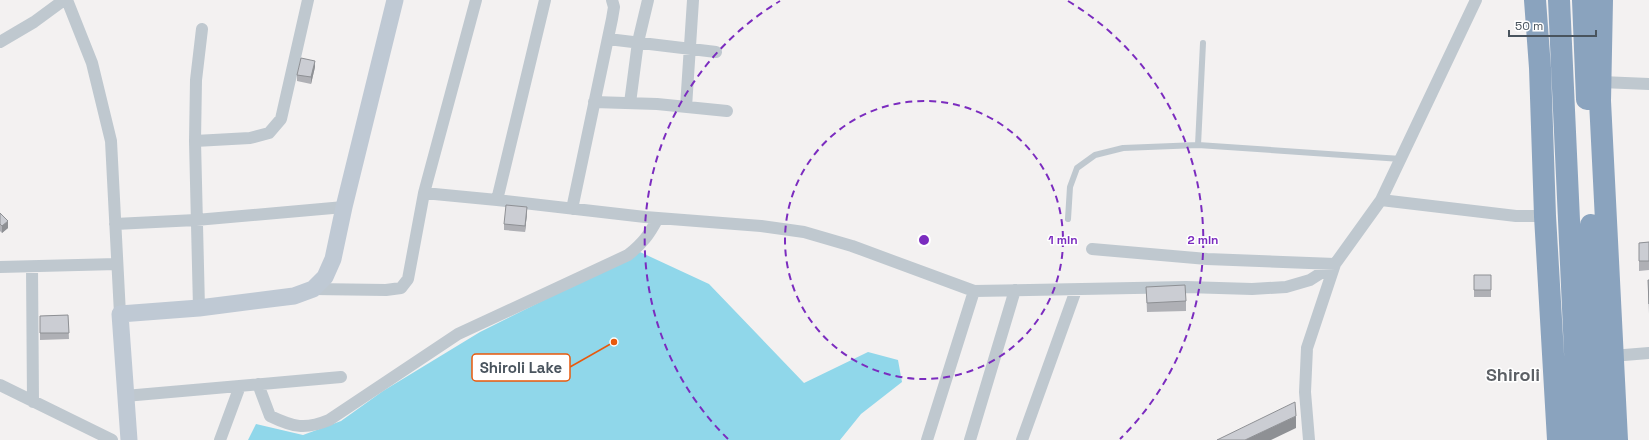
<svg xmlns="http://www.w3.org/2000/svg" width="1649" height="440" viewBox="0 0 1649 440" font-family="'Space Grotesk',sans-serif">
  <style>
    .water { fill: #90d7ea }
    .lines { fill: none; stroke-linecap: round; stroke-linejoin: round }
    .lane { stroke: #bfc8cf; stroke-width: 6 }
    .street { stroke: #bfc8cf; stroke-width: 12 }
    .secondary { stroke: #bfc9d4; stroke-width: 17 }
    .highway { stroke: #8aa3be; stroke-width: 22 }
    .wall { fill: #afb0b5 }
    .shaded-wall { fill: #8e9094 }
    .building { fill: #cbcdd3; stroke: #8e9094 }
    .ring { fill: none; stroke: #7b2cbf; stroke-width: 2; stroke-dasharray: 7 5 }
    .labels { text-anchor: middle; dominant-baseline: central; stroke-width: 3; stroke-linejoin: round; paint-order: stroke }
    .district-label { font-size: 18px; font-weight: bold; fill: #5d6166; stroke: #fff }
    .centre { fill: #7b2cbf; stroke: #fff; stroke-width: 2 }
    .ring-label { font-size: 12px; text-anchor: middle; font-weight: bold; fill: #7b2cbf; stroke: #fff; stroke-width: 3; stroke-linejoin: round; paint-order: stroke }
    .leader { fill: none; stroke: #e8590c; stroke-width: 1.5 }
    .callout-dot { fill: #e8590c; stroke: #fff; stroke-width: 1.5 }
    .callout { fill: #fff; stroke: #e8590c; stroke-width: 1.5 }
    .callout-label { font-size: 15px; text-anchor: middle; font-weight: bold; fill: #49545e }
  </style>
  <rect width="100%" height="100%" fill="#f3f1f1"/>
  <path class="water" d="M640,252L709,284L804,383L868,352L898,360L902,382L861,414L840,440H248L256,424L303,435L341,421L383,391L480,332Z"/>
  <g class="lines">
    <path class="lane" d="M1198,145L1203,43
      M1068,219L1070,187L1077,168L1095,155L1123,148L1198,145L1401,159"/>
    <path class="street" d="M67,0L92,63L111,141L120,314
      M608,39L716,52
      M0,42L34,22L64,0
      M1601,82L1649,84
      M594,102L657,104L727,111
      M630,103L638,42L648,0
      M686,107L693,0
      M195,141L250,138L269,133L281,119L308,0
      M424,193L497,200L645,217L761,226L804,232L852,246L974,291L1186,287L1252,289L1286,287L1310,280L1335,264L1381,200L1476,0
      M497,200L545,0
      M1381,200L1516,216H1545
      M572,209L612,19L614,7L612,0
      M115,224L196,220L344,207
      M1092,249L1207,259L1335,264L1307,348L1305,392L1309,440
      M0,267L117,264
      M32,267L33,402
      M313,289L386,290L401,288L408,279L424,193L476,0
      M199,308L195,141L196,80L202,29
      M1612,356L1649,353
      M258,384L270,416C293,427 305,430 329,420L458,334L628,255C643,243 649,235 658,218
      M0,385L112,440
      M125,396L341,377
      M220,440L240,386
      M927,440L974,291
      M970,440L1015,290
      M1022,440L1076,290"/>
    <path class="secondary" d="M129,440L120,314L199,308L294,296L313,289L325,277L333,259L344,207L395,0"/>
    <path class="highway" d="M1535,0L1540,68L1545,216L1558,440
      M1559,0L1579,440
      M1583,0L1587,99
      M1602,0L1600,101L1617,440
      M1591,225L1600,440"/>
  </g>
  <path class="wall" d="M315,67L311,84L297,81V75Z
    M0,213L8,228L2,233L0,231Z
    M527,213L525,232L504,230V224Z
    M1649,242V270L1639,271V243Z
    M1474,275H1491V297H1474Z
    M1648,280H1649V314L1648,289Z
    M1146,287L1186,301V311L1147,312Z
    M68,315L69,339L40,340V316Z"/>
  <path class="shaded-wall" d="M315,61V67L311,84V77Z
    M527,207V213L525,232V226Z
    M8,221V228L2,233V226Z
    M1296,416V428L1271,440H1245Z"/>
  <path class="building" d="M301,58L315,61L311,77L297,75Z
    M506,205L527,207L525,226L504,224Z
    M0,213L8,221L2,226L0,224Z
    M1649,242V261H1639V243Z
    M1474,275H1491V290H1474Z
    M1648,280H1649V304Z
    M1185,285L1186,301L1147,303L1146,287Z
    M68,315L69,333H40V316Z
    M1295,402L1296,416L1245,440H1217Z"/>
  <g class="ring">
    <circle cx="924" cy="240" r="139"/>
    <path d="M728 439A279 279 0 0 1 780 1M1068 1A279 279 0 0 1 1120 439"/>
  </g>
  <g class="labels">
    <g class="district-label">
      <text x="1513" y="374">Shiroli</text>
    </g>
  </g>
  <circle cx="924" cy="240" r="6" class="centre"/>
  <g class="ring-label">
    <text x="1063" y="244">1 min</text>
    <text x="1203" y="244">2 min</text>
  </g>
  <path class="leader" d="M614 342L570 367"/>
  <circle class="callout-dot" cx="614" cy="342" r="4"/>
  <rect class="callout" x="472" y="354" width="98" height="27" rx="4"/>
  <g class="callout-label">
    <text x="521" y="373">Shiroli Lake</text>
  </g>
  <path d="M1509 30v6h87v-6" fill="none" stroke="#49545e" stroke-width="2"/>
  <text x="1515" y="30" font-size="12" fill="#49545e" stroke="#ffffff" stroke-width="3" paint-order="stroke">50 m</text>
</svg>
